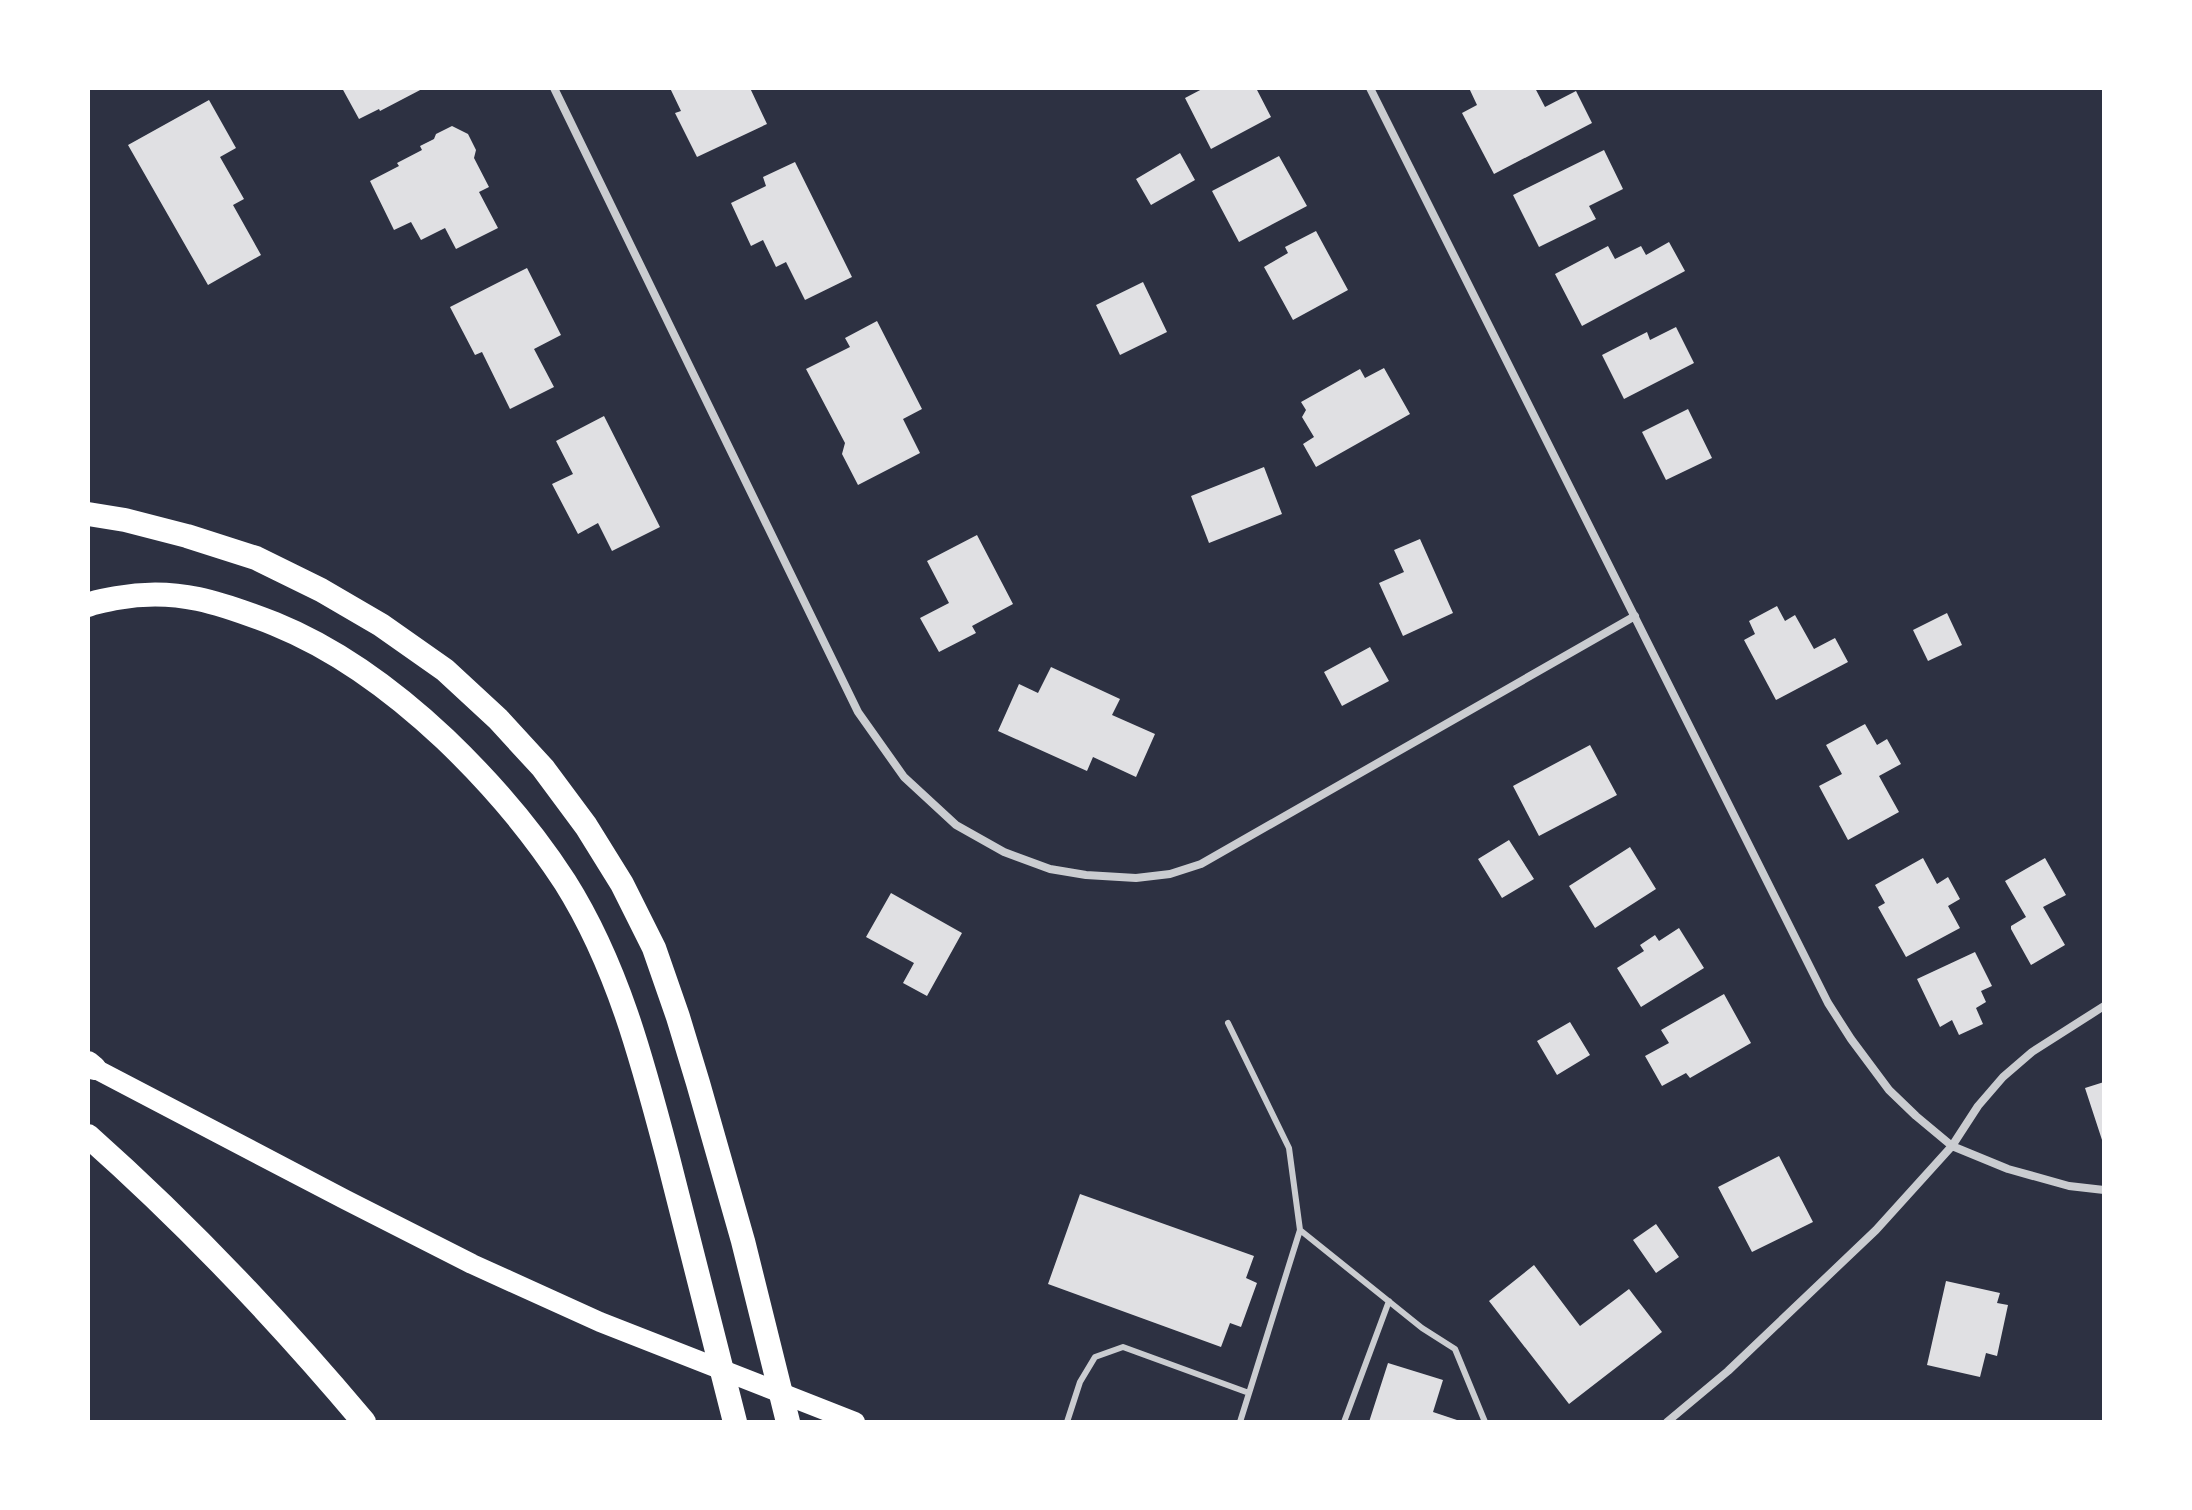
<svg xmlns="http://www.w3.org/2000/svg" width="2192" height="1510" viewBox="0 0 2192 1510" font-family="'Open Sans',sans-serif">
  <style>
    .building { fill: #e0e0e3 }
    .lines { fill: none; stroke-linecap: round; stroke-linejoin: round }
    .service { stroke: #caccd0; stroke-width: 6 }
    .minor { stroke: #caccd0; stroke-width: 8 }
    .primary { stroke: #fff; stroke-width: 20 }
    .motorway { stroke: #fff; stroke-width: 24 }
  </style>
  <rect width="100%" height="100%" fill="#2d3142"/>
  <path class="building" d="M342,88H424L380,111L379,109L359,119Z
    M670,88H750L767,124L697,157L675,113L681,111Z
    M1204,88H1256L1271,117L1211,149L1185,98Z
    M1469,88H1535L1545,107L1576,91L1592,123L1494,174L1462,113L1477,105Z
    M209,100L236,148L220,157L244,199L233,205L261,255L208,285L128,145Z
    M452,126L468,134L476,150L474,158L489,187L479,192L498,228L456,249L445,228L421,240L411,222L394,230L370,181L399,166L397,163L422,150L420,146L434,139L436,134Z
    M1604,150L1623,189L1589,206L1596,219L1539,247L1513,195Z
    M1180,153L1195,180L1151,205L1136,179Z
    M1279,156L1307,206L1239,242L1212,191Z
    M795,162L852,277L805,300L786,262L776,267L763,240L751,246L731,203L766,186L763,177Z
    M1316,231L1348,290L1293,320L1264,267L1288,253L1285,247Z
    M1669,242L1685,271L1582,326L1555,274L1608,246L1615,259L1641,246L1646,255Z
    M527,268L561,335L534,349L554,387L510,409L482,352L475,355L450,307Z
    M1143,282L1167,332L1120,355L1096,305Z
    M877,321L922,409L903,419L920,453L858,485L842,454L845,443L806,369L850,347L845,338Z
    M1676,327L1694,363L1624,399L1602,355L1647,332L1650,340Z
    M1384,368L1410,414L1316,467L1303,444L1314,437L1302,417L1306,410L1301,402L1360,369L1365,378Z
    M1688,409L1712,458L1666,480L1642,432Z
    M604,416L660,527L612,551L598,523L578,534L552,484L573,474L556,441Z
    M1264,467L1282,514L1209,543L1191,496Z
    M977,535L1013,604L972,626L976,633L939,652L920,618L949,603L927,561Z
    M1420,539L1453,613L1403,636L1379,583L1404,572L1394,550Z
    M1777,606L1785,621L1795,615L1814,649L1835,638L1848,662L1776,700L1744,640L1755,634L1749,621Z
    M1947,613L1962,645L1928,661L1913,630Z
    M1370,647L1389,681L1342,706L1324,672Z
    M1051,667L1120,699L1112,715L1155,734L1136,777L1093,757L1087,771L998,731L1019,684L1038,693Z
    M1865,724L1877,745L1887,739L1901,764L1879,776L1899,812L1848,840L1819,786L1842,774L1826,745Z
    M1590,745L1617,795L1539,836L1513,786Z
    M1509,840L1534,879L1502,898L1478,859Z
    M1630,847L1656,889L1595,928L1569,886Z
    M1923,858L1937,884L1948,877L1960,899L1948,906L1960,928L1906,957L1878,907L1885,903L1875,885Z
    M2045,858L2066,895L2043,907L2065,945L2031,965L2011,929V926L2026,917L2005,881Z
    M891,893L962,933L927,996L903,983L914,963L866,937Z
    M1679,928L1704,968L1641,1007L1617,968L1644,951L1640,945L1655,935L1659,941Z
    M1975,952L1992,986L1981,991L1986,1002L1976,1008L1983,1024L1959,1035L1952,1020L1940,1027L1917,979Z
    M1724,994L1751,1043L1690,1078L1686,1073L1662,1086L1645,1056L1669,1043L1661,1030Z
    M1570,1022L1590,1055L1557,1075L1537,1041Z
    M2104,1082V1143H2103L2085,1088Z
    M1779,1156L1813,1222L1752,1252L1718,1187Z
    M1080,1194L1254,1256L1246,1278L1257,1283L1241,1327L1230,1323L1221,1347L1048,1284Z
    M1656,1224L1679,1257L1656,1273L1633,1240Z
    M1534,1265L1580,1326L1629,1289L1662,1332L1569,1404L1489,1301Z
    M1946,1281L2000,1293L1997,1303L2008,1305L1997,1356L1986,1353L1980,1377L1927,1365Z
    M1388,1363L1443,1380L1433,1412L1463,1422H1369Z"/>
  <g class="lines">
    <path class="service" d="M1228,1023L1289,1148L1300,1230L1240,1422
      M1300,1230L1422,1328L1455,1349L1485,1422
      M1067,1422L1080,1382L1095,1357L1123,1347L1249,1393
      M1344,1422L1389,1301"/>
    <path class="minor" d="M554,88L858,712L904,777L956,825L1004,852L1050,869L1086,875L1136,878L1170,874L1201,864L1635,616
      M1370,88L1828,1003L1851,1039L1889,1090L1916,1116L1952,1146L2008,1169L2069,1186L2104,1190
      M1667,1422L1728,1371L1876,1230L1952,1146L1978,1106L2003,1077L2032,1052L2104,1006"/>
    <path class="primary" d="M88,1065L346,1200L472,1264L600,1322L855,1422"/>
    <path class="motorway" d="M88,514L125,520L187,536L256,558L321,590L381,625L445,670L498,719L543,768L586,826L622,884L654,948L678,1017L698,1083L743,1241L788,1422
      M88,605C97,601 107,600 117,598C177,587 221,603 275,624C339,650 395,692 445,739C491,783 530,828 565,882C618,966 643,1063 668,1158C691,1246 713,1334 735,1422
      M88,1063L94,1068
      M88,1136C187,1224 279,1321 364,1422"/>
  </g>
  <rect width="2192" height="1510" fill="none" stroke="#ffffff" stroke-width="180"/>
</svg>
